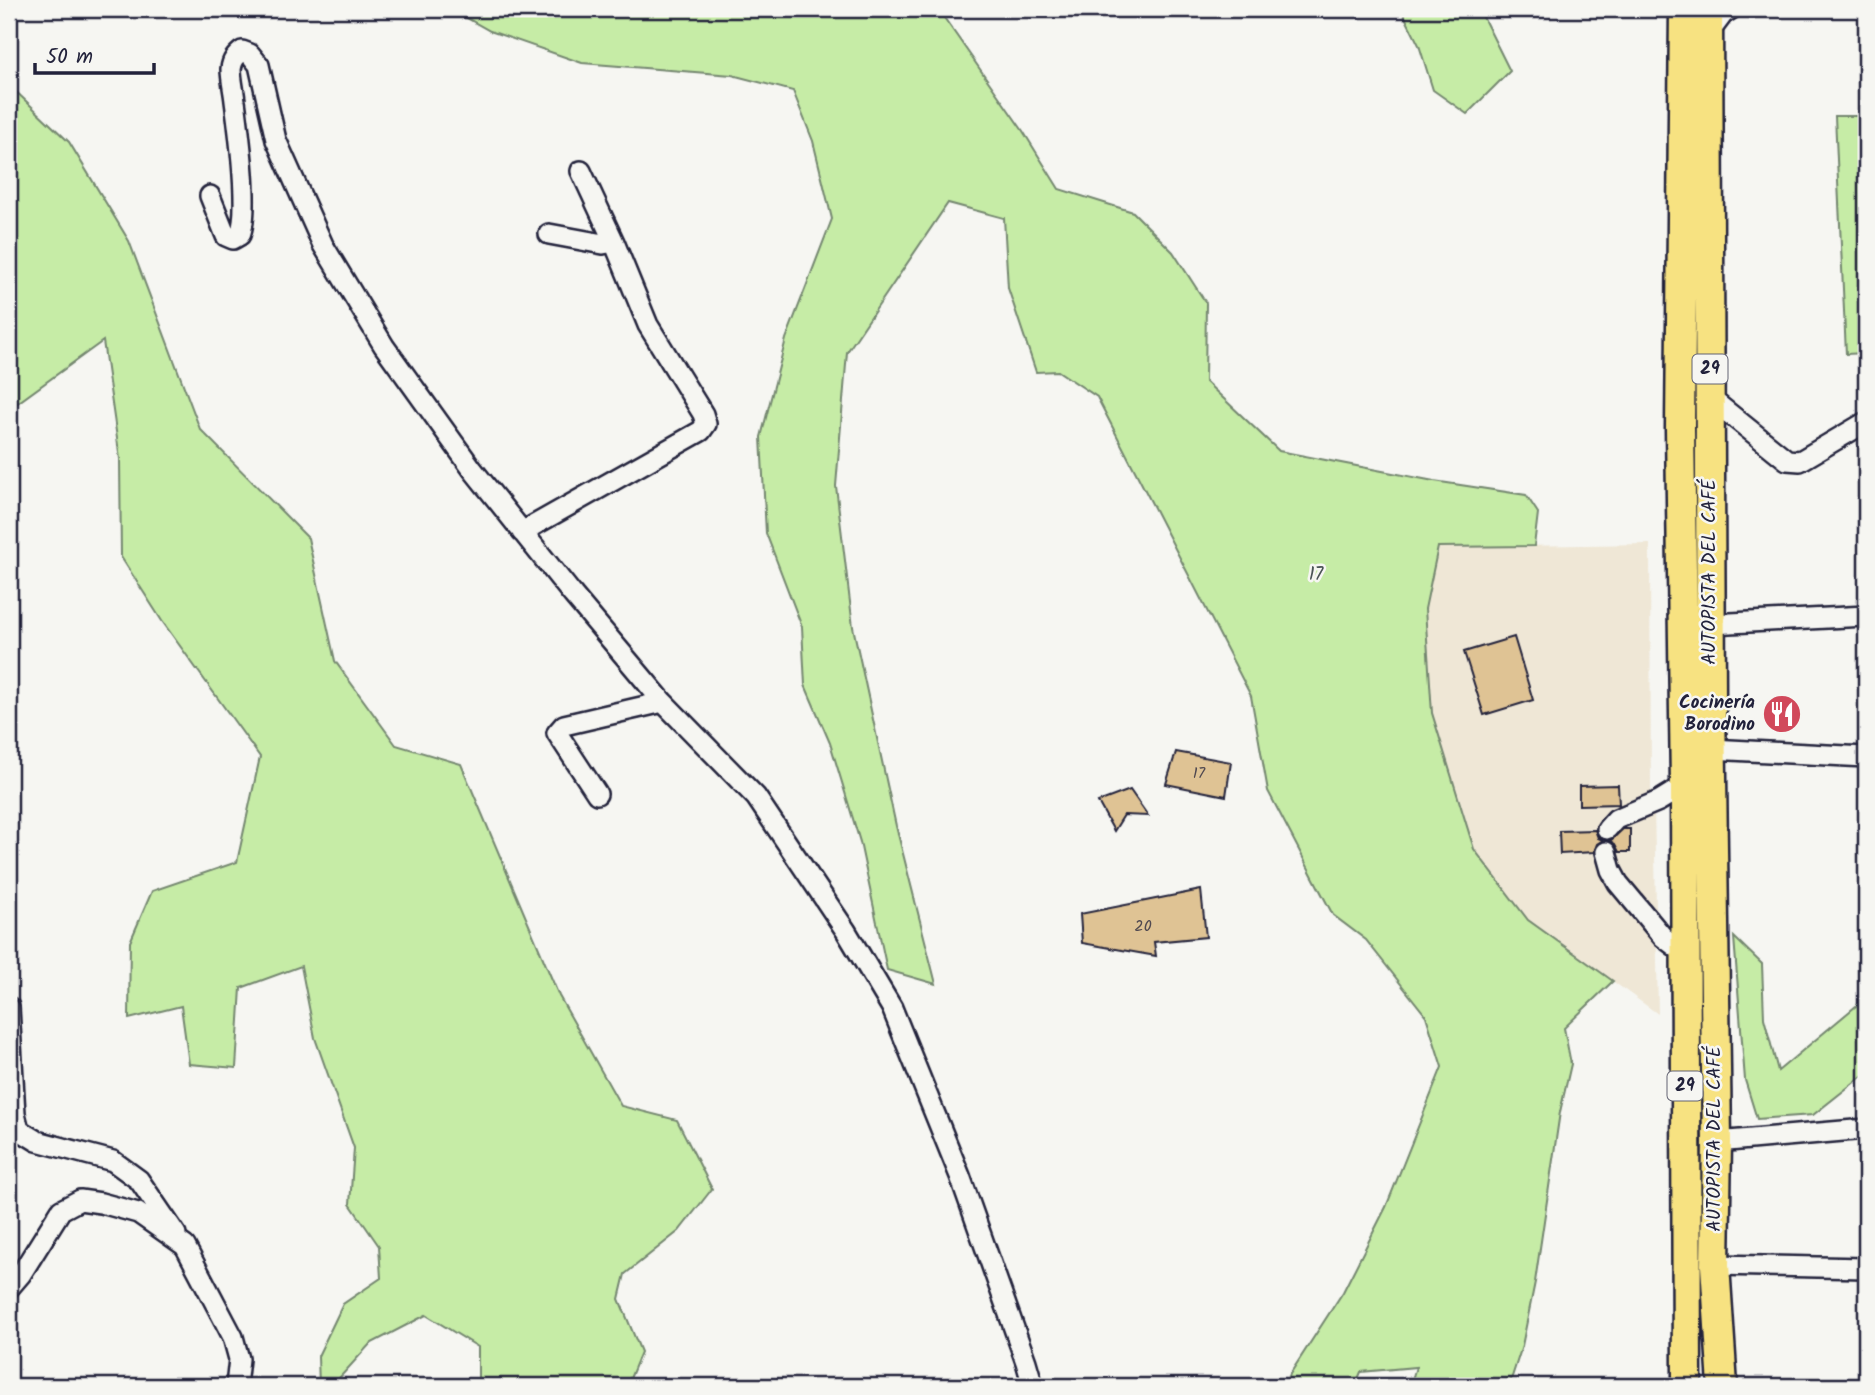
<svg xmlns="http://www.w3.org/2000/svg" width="1875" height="1395" viewBox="0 0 1875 1395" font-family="Kalam,sans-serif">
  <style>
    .built { fill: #efe7d6 }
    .green { fill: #c6eca6; stroke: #748770; stroke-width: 2 }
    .building { fill: #dfc394; stroke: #22223b; stroke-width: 2 }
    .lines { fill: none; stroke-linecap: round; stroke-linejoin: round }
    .minor-casing { stroke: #22223b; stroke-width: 24 }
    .highway-casing { stroke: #22223b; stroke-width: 33 }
    .minor { stroke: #f6f6f2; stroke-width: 19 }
    .highway { stroke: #f7e281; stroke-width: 28 }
    .labels { text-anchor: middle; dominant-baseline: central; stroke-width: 5; stroke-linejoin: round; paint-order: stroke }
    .number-label { font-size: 16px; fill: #514a51 }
    .shield { fill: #f6f6f2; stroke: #626272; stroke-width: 2 }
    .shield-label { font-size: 18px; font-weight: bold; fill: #22223b }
    .street-label { font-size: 19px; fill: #22223b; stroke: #f6f6f2 }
    .park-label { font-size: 19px; fill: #4b5456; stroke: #f6f6f2 }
    .poi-label { font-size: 19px; font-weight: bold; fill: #22223b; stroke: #f6f6f2; text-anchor: end }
  </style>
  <rect width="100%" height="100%" fill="#f6f6f2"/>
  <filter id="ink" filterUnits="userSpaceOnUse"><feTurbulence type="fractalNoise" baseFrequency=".0143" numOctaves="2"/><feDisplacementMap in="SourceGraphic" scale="14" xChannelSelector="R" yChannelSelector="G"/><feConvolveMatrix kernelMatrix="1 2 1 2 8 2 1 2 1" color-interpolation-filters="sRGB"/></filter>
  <g filter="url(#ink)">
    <path class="built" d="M1650,544L1651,791L1654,803L1658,1014L1528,920L1474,849L1432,713L1425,609L1437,547Z"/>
    <path class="green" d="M451,9H938L1023,131L1059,189L1133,212L1173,252L1206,303L1205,381L1279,451L1434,481L1526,495L1538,513L1534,546L1438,547L1425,609L1432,713L1474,849L1528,920L1613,981L1564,1028L1571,1064L1560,1112L1535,1282L1522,1346L1509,1386H1410L1416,1367L1361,1372L1355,1386H1285L1290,1374L1343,1292L1386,1207L1442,1067L1426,1016L1366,940L1333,915L1268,791L1251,696L1097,397L1058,371L1036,372L1008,288L1004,218L948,203L847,352L836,486L853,627L896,826L936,984L887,970L860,842L830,743L805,685L802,627L766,533L761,437L786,339L832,219L813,141L793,91L732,75L582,63L490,31Z
      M1401,9H1479L1510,71L1467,114L1433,90L1419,45Z
      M9,85L69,142L129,241L200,429L308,538L335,661L396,745L461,764L559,996L621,1106L677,1120L712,1189L679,1231L625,1274L619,1299L641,1352L627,1386H478V1347L426,1315L370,1344L332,1386H319L318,1356L343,1304L381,1278L379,1246L350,1204L354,1148L315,1038L301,966L241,988L236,1068L189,1064L181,1006L129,1019L130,942L152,891L237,862L260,757L162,621L121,557L120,459L103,341L16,404L9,401Z
      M1835,116H1866V353L1846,354Z
      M1734,937L1762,964L1764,1018L1778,1071L1862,1001H1866V1073L1813,1115L1757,1119L1745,1080Z"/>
    <path class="building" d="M1514,637L1533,700L1484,715L1464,652Z
      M1176,752L1231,762L1226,796L1166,784Z
      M1618,785L1619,804L1579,805V786Z
      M1130,790L1148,816L1124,815L1114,831L1098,802Z
      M1623,829H1630V852H1619L1615,844L1610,841Z
      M1595,830L1598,838L1603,840L1597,844L1594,852L1560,854L1559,831Z
      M1201,890L1206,937L1154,942L1156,956L1082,943L1080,914Z"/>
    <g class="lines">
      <g class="minor-casing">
        <path id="minor" d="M1708,34L1723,14L1731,9
          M210,196L226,236L233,239L240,235C250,210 239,131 235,101C234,91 231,79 231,69C232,60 236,56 242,51L250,54L259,65L276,140L323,245L384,346L473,470L573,595L663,702L756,797L846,931L892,1008L960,1176L1026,1362L1033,1386
          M549,234L603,244L614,242
          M1710,398L1787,460L1800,461L1866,422
          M522,532L701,431L706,424L703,414L648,325L614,242L581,171
          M1711,624L1866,616
          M1711,749L1866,757
          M597,794L557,733L564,725L663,702
          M1607,829L1616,819L1659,801L1685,785
          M1606,852L1611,870L1618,883L1663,937L1684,953
          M9,1007L15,1114L19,1130L37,1141L113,1161L139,1180L176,1234
          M1717,1142L1866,1129
          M1715,1265L1866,1268
          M9,1288L21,1274L61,1210L80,1200L101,1203L138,1213L185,1246L233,1337L239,1359L236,1386"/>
      </g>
      <g class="highway-casing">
        <path id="highway" d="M1684,9L1680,428L1685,785L1687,1386
          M1708,9L1711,703L1717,1142L1715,1265L1723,1386"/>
      </g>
      <use href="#minor" class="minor"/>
      <use href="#highway" class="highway"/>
    </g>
  </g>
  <defs>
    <g id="restaurant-disc" transform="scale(2.0125)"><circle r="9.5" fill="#d1495b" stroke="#f6f6f2"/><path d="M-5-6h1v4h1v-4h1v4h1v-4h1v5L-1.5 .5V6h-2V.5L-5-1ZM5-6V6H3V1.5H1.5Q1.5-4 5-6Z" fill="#fff"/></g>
  </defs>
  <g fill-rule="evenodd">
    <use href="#restaurant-disc" x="1782" y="714"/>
  </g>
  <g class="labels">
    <g class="number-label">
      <text x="1199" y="773">17</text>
      <text x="1143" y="926">20</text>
    </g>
    <g class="shield">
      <rect x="1692.5" y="354.5" width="35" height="29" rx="5"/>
      <rect x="1667.5" y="1071.5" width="35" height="29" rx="5"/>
    </g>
    <g class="shield-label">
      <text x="1710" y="369">29</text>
      <text x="1685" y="1086">29</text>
    </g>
    <g class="street-label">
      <text transform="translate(1710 572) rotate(-90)">AUTOPISTA DEL CAFÉ</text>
      <text transform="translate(1715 1139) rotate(-90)">AUTOPISTA DEL CAFÉ</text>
    </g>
    <g class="park-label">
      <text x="1316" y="575">17</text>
    </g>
    <g class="poi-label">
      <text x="1755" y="703">Cocinería<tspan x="1755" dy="22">Borodino</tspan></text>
    </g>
  </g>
  <rect width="1875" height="1395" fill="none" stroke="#f6f6f2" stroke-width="35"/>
  <rect x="18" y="18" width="1840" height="1360" fill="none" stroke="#22223b" stroke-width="2.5" filter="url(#ink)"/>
  <path d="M35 63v10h119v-10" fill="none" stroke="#22223b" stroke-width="3.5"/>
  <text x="46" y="63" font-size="21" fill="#22223b" stroke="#f6f6f2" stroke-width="5" paint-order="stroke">50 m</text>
</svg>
